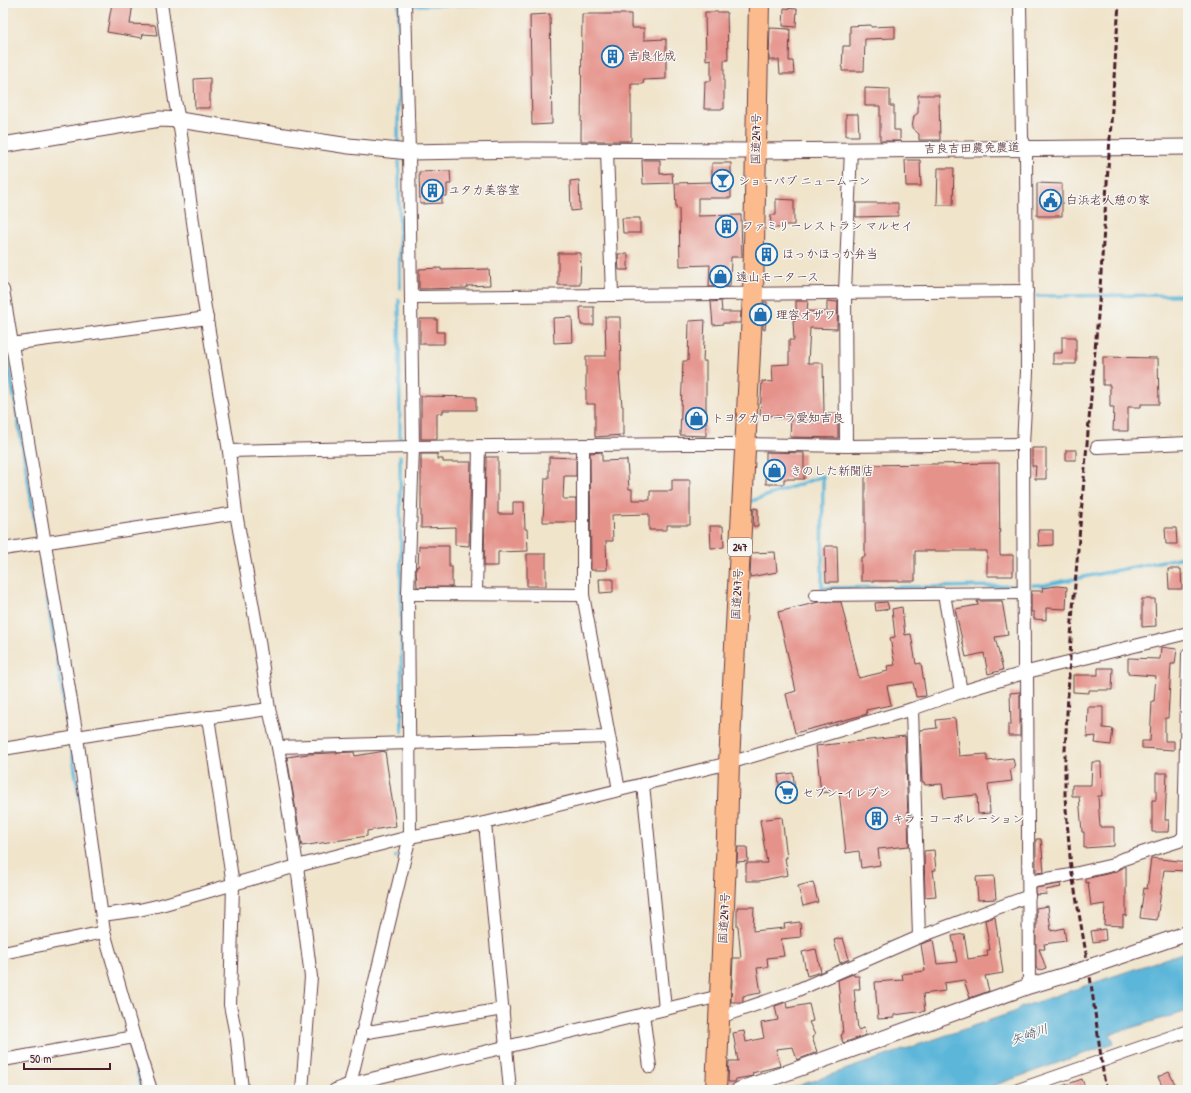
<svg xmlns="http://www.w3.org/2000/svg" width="1191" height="1093" font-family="'Patrick Hand','Klee One',sans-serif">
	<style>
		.water { fill: #5cb6d9; stroke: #536a82 }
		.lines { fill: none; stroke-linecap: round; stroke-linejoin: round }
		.stream { stroke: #5cb6d9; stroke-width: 3.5 }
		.building { fill: #e5928a }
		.minor-casing { stroke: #633d43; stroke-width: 14 }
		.tertiary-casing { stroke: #633d43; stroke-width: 17 }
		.trunk-casing { stroke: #633d43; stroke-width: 22 }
		.minor { stroke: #fff; stroke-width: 12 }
		.tertiary { stroke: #fff; stroke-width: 15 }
		.trunk { stroke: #fbbb8d; stroke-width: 20 }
		.rail { stroke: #4a1f2b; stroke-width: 3; stroke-dasharray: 6 3; stroke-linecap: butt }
		.tertiary-bridge-casing { stroke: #633d43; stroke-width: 17; stroke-linecap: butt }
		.tertiary-bridge { stroke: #fff; stroke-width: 15 }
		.labels { text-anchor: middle; stroke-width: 3; stroke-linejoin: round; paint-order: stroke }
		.shield { fill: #f6f6f2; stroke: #7e6067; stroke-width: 1 }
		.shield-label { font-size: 11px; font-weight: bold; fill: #4a1f2b }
		.poi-label { font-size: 12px; fill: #4a1f2b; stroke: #f6f6f2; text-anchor: start }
		.street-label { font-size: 12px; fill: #4a1f2b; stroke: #f6f6f2 }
		.water-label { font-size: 13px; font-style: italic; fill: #505468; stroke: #f6f6f2 }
	</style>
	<rect width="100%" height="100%" fill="#f6f6f2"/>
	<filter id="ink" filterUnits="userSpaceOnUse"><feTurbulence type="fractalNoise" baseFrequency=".025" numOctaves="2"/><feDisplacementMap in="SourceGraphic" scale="8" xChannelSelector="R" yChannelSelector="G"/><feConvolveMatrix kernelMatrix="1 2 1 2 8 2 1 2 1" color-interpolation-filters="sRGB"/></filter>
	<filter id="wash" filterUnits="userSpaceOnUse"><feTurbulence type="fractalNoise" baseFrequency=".012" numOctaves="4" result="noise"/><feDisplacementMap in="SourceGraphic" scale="16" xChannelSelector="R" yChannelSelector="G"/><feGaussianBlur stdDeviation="0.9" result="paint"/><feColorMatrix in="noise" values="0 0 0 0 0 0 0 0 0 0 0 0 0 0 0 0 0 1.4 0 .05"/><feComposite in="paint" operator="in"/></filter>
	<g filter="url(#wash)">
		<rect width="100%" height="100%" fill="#f0e4cb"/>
		<path class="water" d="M1188,951V1011L1110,1034L1114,1043L981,1090H786L1014,1012L1022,1007Z"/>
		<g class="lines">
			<g class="stream">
				<path d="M415,5L589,3"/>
				<path d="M398,143L399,4"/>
				<path d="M399,162L400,288"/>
				<path d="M1037,296L1188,295"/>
				<path d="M399,300L400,437"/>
				<path d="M3,329L4,335"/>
				<path d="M7,354L37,534"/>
				<path d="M400,456L402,732"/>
				<path d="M749,502L823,476L822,588L1014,586"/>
				<path d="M40,552L68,728"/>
				<path d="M1033,585H1044L1188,556"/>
				<path d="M71,745L82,814"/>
				<path d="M396,857V856"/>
				<path d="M101,943L105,958"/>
				<path d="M131,1048L142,1090"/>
			</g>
		</g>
		<g id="blocks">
			<g class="building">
				<path d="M112,3H133L130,24L155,25L157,35L143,34L142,38L107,32Z"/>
				<path d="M784,8L797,9L796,27L783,26Z"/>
				<path d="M705,12H727L728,60H724V109H704L705,81H711V59L706,60Z"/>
				<path d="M550,14L552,124L532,125L530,15Z"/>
				<path d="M582,14H631V28H644V40L666,39V79L644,80L643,84H631V141H581Z"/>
				<path d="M871,25V27L895,26V38L865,39L864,71H842L843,46H850V26Z"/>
				<path d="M770,28L790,29L789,61H793L794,74H780L779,60H769Z"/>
				<path d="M210,78V108H195L194,79Z"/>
				<path d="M865,88L890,89V106H894V130H900V141H880V106H865Z"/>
				<path d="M918,95H939L940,140H919V134L912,128L914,116L918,113Z"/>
				<path d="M846,114H858L859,136H846Z"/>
				<path d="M642,160H660V174L672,173L673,183L643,184Z"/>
				<path d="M905,160H920L921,186H906Z"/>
				<path d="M712,163H731V198H698V216L741,215L742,257H731L730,286L709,287L710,265L680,266L679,208L676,209L675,183L712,182Z"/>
				<path d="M938,168H954L953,205H937Z"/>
				<path d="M450,171L451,184H447V196H442V203L420,204L419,172Z"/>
				<path d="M579,180L580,210L571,211L570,181Z"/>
				<path d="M1037,183L1062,184V216H1037Z"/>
				<path d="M776,199L794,200V225H783L780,228H770L771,215H776Z"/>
				<path d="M856,203H898V216L856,217Z"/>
				<path d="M622,218H640V233H623Z"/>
				<path d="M765,246H772L771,262H765Z"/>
				<path d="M558,253H581L580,285H558Z"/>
				<path d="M618,254H628V270H619Z"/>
				<path d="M441,268V270L489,269L490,285L467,286V288L419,289V269Z"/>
				<path d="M721,301L722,312H741L740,323H723V324L713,325L711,302Z"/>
				<path d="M796,301H808L807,311L827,312V301L838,302L837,329L810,328L808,363H823L824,413H838V438L790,437L791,417L760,415L762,381L773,382L772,365L789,364V340H794L793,320H796Z"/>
				<path d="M764,302H767L765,330L763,329Z"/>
				<path d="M580,307H594V325H581Z"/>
				<path d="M572,317L573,342L554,343L553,318Z"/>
				<path d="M605,317H620L621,372H619L622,406H623V435L595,437V404H586V356H606Z"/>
				<path d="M420,319H437V332H444V344H420Z"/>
				<path d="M705,320L703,361H706V436L680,435L683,361H688L689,321Z"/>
				<path d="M1062,337H1076V364H1053V353H1062Z"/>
				<path d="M1103,357L1158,358L1159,404H1141V407H1128V431H1113L1114,407H1110V385H1103Z"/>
				<path d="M421,396L476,397V410H443V413H437V439H421Z"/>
				<path d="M1032,448H1046V479H1035L1036,466H1032Z"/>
				<rect x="1066" y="450" width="10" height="10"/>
				<path d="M602,452V461L627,460L629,489H632V500H650V491H672V480H690V525H667V530H649V514L612,515L613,541H606L607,570H591L590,453Z"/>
				<path d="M766,452L804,453V479H784V484H766Z"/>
				<path d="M421,454H437V459H443V462H471L469,546L455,545V527L421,528Z"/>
				<path d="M486,457H498V514H513V502H524L525,529H527L528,551L498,552V566H484Z"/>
				<path d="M549,457L576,458V476H564L563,499H576V522H543L545,478H549Z"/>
				<path d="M999,463L1000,555H1013V576H987V551H915V581H861V557H865V465Z"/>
				<path d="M754,508L758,509V526H753Z"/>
				<path d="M710,526H723L724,547L711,548Z"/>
				<path d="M1165,528H1176L1177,544H1166Z"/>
				<path d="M1038,530H1053V545L1039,546Z"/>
				<path d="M419,546H449V567H452V587H417L416,567H418Z"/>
				<path d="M825,546H837L838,582H826Z"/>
				<path d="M775,552L777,572L750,577L751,553Z"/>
				<rect x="527" y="554" width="19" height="32"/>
				<path d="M1168,569H1181L1182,589H1169Z"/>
				<path d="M599,579H613V592L600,593Z"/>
				<path d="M1057,586L1067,587L1066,609L1046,608V620L1034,619V612H1031V591H1043L1042,588Z"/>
				<path d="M1142,599H1155L1156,626L1142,627Z"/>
				<path d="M977,601H1002L1008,635L995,637L1003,670L988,674L984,653L966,657L955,609L978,605Z"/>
				<path d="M819,602H841L859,678L888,671L887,666L895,665L890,638L895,637L892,609L902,607L905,635L911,634L916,664L921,663L926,696L916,697L913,682L887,686L891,705L866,710L867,714L795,733L786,694L796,691L778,612Z"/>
				<path d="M887,602L889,609L876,611L875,603Z"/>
				<path d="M1161,647L1177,649L1175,664H1171L1168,718H1165V741H1174V750L1142,748V741H1150L1152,701H1154L1156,676L1128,674V658L1160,659Z"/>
				<path d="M1098,668H1113L1112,690H1089V693L1073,692V675H1098Z"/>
				<path d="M1020,692V736H1008V725H1011L1010,693Z"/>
				<path d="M1088,707H1103V728L1113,729L1111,745L1095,743L1096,736L1087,737Z"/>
				<path d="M955,718L959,756L987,754V761L1013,758L1015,768L1010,769L1012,781L988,784L990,813L978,814L977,795L944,798L942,784L925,785L924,782H922L920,730L937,728L936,720Z"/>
				<path d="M905,736L909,846L878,849L880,865L861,868L859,851L846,853L839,791L821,793L816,746Z"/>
				<path d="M385,751L396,826L367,831V836L302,846L287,757L308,754L354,752L355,756Z"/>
				<path d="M1092,762H1101L1102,796H1098L1100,827H1114V846L1084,848V832H1082L1079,796H1072V785H1091Z"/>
				<path d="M793,773L796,800L781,802L778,775Z"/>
				<path d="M1156,773H1167L1165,820H1169L1168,832H1152V800H1156Z"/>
				<path d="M782,817L787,858H785L788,875L759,881H746V863H767L760,820Z"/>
				<path d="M1036,839H1041L1044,872L1036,873Z"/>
				<path d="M738,847H747L748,861L737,862Z"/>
				<path d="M934,850L936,870H933L936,896L925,897L924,851Z"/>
				<path d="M1151,858L1188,862V871L1164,870L1157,920L1140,918L1144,888L1147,889Z"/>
				<path d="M1126,866V916L1123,915V926L1104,925L1105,904L1091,906L1088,882L1086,883L1085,879L1115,872Z"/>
				<path d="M994,876L996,899L978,900L976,877Z"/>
				<path d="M813,882L818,902L803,906L798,886Z"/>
				<path d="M1060,884L1061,887L1046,890L1047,894L1036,895V888Z"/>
				<path d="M1048,906L1051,931L1064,928L1066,941L1044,944L1045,949H1039L1046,968L1038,971L1036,967V925H1037L1036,908Z"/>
				<path d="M737,907H754L753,931L785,928L784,924L800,922L801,937L781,939L784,956L767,958L768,967L757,968L761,993L743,996V1001L741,1002H731L733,958H741L738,926H737Z"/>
				<path d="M995,917L1003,973L985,976L989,991L970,998L964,980L944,983L945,991L923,994L925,1011L894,1015V1018L878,1019L875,982L903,980L902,974L925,971L921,944L933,940L937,964L957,962L952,936L964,934L968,959L988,956L987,950H990L985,920Z"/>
				<path d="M1105,929L1106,940L1093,942L1091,931Z"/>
				<path d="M843,938L849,959L840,963L834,940Z"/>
				<path d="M816,949L821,972L807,976L802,952Z"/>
				<path d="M853,974L854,976H859L860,989H854L858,1030L864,1028L866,1035L843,1043L841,1035L843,1034L838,980Z"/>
				<path d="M786,1002L787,1008L809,1004L813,1021L809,1022L815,1035L812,1037L817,1052L797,1060L793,1047L776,1049L780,1066L752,1073L753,1076L748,1077L736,1079L735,1082H728L729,1061H738L733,1033L744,1031L746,1042L764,1038L761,1023L778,1020L775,1006Z"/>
				<path d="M1169,1072L1178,1090H1164L1158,1077Z"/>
				<path d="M1082,1079L1086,1090H1055L1054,1089Z"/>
			</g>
		</g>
	</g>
	<g filter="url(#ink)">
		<use href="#blocks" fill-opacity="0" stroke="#633d43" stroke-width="1"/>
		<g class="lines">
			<defs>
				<g id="minor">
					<path d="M161,3L175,101L179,120L204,302L229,451L236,513L259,641L269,709L278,747L286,794L297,866L311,977L302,1090"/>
					<path d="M1020,3L1022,139L1026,147L1027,372L1023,444L1024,666L1027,672L1029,986"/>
					<path d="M607,151L612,295"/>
					<path d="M3,290L77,737L104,932L134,1037L151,1090"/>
					<path d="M412,297L1027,291"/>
					<path d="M3,345L207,318"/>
					<path d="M583,445V595L619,790"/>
					<path d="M846,446L845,292L851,149"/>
					<path d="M1097,447L1188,443"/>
					<path d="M229,451L413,447L684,444H745L846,446L1023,444"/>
					<path d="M3,549L236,513"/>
					<path d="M408,594L583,595"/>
					<path d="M476,594L479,446"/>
					<path d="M944,594L961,692"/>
					<path d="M815,595L1023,593"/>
					<path d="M912,709L919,937"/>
					<path d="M208,717L233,885L230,1005L237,1040L242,1090"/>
					<path d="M278,747L609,737"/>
					<path d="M3,749L139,727L269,709"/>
					<path d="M643,784L665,1009"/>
					<path d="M485,823L510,1090"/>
					<path d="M1184,836L1188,654"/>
					<path d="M1029,882L1065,876L1113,865L1120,860L1179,841L1184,836L1188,834"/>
					<path d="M102,915L139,910L161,905L297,866L409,837L485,823L729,763L912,709L961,692L1027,672L1188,633"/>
					<path d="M3,953L104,932"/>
					<path d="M643,1014L650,1067"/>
					<path d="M720,1017L793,992L919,937L1029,896"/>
					<path d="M362,1033L503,1009"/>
					<path d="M3,1060L134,1037"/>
					<path d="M350,1084L410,836L408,594L413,447L409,152L405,3"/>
					<path d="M335,1090L350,1084L720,996"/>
					<path d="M1018,1090L1188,1031"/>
				</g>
				<g id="tertiary">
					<path d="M3,145L160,119L179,120L349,146L409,152L522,150L756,151L1188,147"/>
					<path d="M1095,965L1188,933"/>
					<path d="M739,1090L1029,986L1082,970"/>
				</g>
				<path id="trunk" d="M716,1090L727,837L729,763L753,294L759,3"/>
			</defs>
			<use href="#minor" class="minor-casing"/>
			<use href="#tertiary" class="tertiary-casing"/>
			<use href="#trunk" class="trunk-casing"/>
			<use href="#minor" class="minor"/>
			<use href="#tertiary" class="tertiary"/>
			<use href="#trunk" class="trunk"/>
			<path class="rail" d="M1107,1090L1104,1079L1090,976L1071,868L1065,797V751L1072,620L1099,303L1119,3"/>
			<defs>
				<path id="tertiary-bridge" d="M1082,970L1095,965"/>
			</defs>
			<use href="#tertiary-bridge" class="tertiary-bridge-casing"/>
			<use href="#tertiary-bridge" class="tertiary-bridge"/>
		</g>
	</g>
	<defs>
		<symbol id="building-ring" viewBox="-11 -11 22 22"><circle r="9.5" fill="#f6f6f2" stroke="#1f6fb2" stroke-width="1.5"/><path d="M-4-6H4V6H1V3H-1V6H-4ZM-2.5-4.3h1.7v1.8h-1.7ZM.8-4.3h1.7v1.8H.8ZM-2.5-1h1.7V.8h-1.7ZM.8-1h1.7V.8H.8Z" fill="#1f6fb2"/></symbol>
		<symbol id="bar-ring" viewBox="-11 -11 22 22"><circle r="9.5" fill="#f6f6f2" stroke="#1f6fb2" stroke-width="1.5"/><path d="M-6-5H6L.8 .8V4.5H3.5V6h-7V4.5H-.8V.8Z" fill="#1f6fb2"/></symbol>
		<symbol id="civic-ring" viewBox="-11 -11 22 22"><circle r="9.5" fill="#f6f6f2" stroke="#1f6fb2" stroke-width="1.5"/><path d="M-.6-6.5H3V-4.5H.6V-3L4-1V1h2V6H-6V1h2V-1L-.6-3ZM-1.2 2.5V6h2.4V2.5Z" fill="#1f6fb2"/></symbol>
		<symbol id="shop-ring" viewBox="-11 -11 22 22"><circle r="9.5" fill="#f6f6f2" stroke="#1f6fb2" stroke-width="1.5"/><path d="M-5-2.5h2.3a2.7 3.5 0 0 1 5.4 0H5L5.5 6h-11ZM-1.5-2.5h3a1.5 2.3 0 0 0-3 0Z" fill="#1f6fb2"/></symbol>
		<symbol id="supermarket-ring" viewBox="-11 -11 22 22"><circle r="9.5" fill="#f6f6f2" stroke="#1f6fb2" stroke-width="1.5"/><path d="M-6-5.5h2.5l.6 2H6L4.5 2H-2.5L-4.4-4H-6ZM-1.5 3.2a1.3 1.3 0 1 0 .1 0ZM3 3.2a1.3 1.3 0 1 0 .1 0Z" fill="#1f6fb2"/></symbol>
	</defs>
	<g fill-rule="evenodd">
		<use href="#building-ring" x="600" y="44" width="25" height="25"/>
		<use href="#bar-ring" x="710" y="168" width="25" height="25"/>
		<use href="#building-ring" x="420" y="178" width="25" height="25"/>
		<use href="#civic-ring" x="1038" y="188" width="25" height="25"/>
		<use href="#building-ring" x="714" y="214" width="25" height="25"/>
		<use href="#building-ring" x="754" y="242" width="25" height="25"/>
		<use href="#shop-ring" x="708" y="264" width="25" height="25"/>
		<use href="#shop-ring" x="748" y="302" width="25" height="25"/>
		<use href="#shop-ring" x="684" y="406" width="25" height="25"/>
		<use href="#shop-ring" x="762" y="458" width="25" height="25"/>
		<use href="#supermarket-ring" x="774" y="780" width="25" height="25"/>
		<use href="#building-ring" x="864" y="806" width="25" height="25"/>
	</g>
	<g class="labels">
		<rect class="shield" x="728" y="538" width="24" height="18" rx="3"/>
		<g class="shield-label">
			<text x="740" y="551">247</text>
		</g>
		<g class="poi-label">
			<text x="628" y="60">吉良化成</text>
			<text x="738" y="185">ショーパブ ニュームーン</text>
			<text x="448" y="194">ユタカ美容室</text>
			<text x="1066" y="204">白浜老人憩の家</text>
			<text x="742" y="230">ファミリーレストラン マルセイ</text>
			<text x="782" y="258">ほっかほっか弁当</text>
			<text x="736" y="281">遠山モータース</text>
			<text x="776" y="319">理容オザワ</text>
			<text x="712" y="422">トヨタカローラ愛知吉良</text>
			<text x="790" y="475">きのした新聞店</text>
			<text x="802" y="797">セブン-イレブン</text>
			<text x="892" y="823">キラ・コーポレーション</text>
		</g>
		<g class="street-label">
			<text transform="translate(756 139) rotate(-89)" y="4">国道247号</text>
			<text transform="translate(972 148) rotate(-1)" y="4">吉良吉田農免農道</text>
			<text transform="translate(737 594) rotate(-87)" y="4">国道247号</text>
			<text transform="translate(724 918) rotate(-87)" y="4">国道247号</text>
		</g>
		<g class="water-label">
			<text transform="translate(1029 1034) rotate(-19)" y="5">矢崎川</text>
		</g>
	</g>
	<rect width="1191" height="1093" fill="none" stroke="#f6f6f2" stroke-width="16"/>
	<path d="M24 1063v6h86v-6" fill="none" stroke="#4a1f2b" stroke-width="2"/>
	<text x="30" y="1063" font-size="12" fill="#4a1f2b" stroke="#f6f6f2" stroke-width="3" paint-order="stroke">50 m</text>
</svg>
